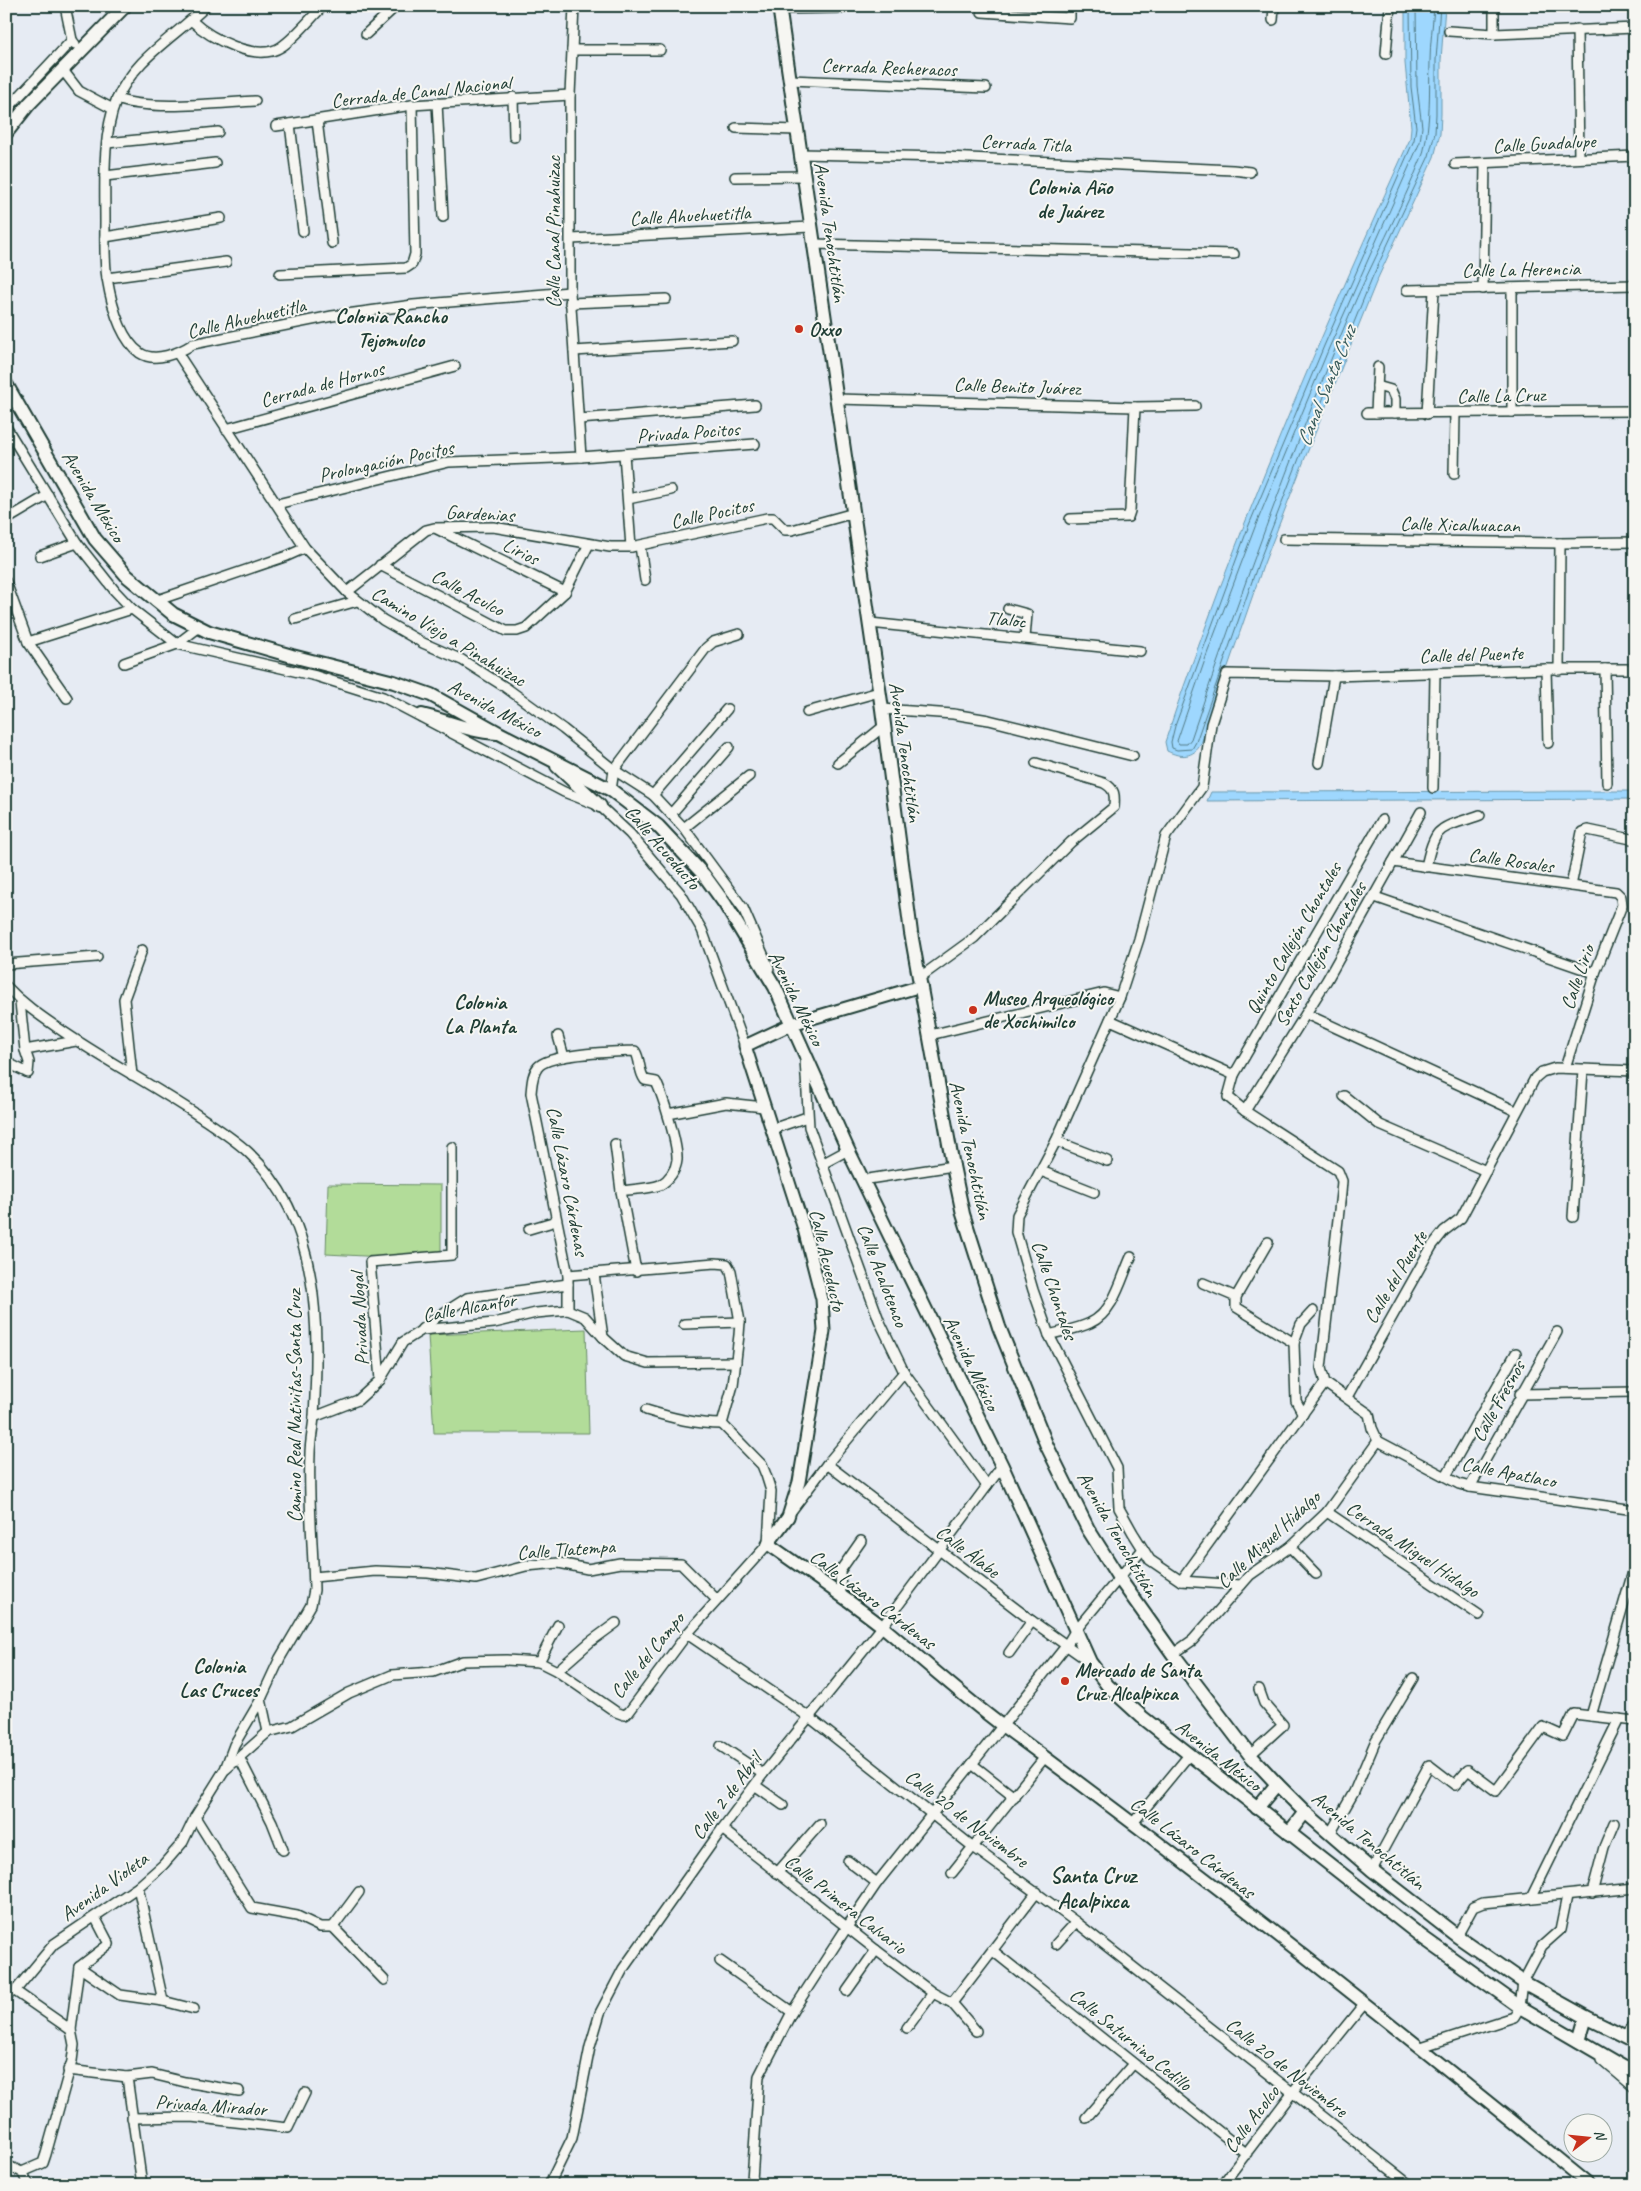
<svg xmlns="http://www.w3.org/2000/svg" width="1641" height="2191" font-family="Caveat,sans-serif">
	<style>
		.green { fill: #b2dc99; stroke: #688c66 }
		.water { fill: #9ed7fe; stroke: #6b99ad }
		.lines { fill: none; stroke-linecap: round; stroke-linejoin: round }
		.shore { stroke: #527b85; stroke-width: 1 }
		.minor-casing { stroke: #1f3d34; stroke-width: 12 }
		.tertiary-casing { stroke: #1f3d34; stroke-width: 15 }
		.secondary-casing { stroke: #1f3d34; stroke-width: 16 }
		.minor { stroke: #f6f6f2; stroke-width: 9 }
		.tertiary { stroke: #f6f6f2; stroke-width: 11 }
		.secondary { stroke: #f6f6f2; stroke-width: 12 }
		.poi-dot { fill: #c8321e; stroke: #f6f6f2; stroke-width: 2 }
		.labels { text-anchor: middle; stroke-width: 4; stroke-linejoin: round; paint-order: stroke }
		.street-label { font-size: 20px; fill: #1f3d34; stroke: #f6f6f2 }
		.poi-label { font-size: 20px; font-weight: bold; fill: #1f3d34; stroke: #f6f6f2; text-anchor: start }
		.neighbourhood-label { font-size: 21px; font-weight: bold; fill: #1f3d34; stroke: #f6f6f2 }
		.water-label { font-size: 21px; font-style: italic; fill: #385c5c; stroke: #f6f6f2 }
		.quarter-label { font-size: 22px; font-weight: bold; fill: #1f3d34; stroke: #f6f6f2 }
	</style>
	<rect width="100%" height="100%" fill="#e6ebf3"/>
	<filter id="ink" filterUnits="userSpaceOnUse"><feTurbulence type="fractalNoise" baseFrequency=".02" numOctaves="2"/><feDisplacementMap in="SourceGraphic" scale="10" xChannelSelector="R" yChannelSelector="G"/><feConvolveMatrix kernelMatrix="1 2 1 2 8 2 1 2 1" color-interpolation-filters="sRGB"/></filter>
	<g filter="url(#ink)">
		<g class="green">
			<path d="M328,1184L441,1185V1260L326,1254Z"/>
			<path d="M586,1329L589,1433H434L428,1335Z"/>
		</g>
		<g class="water">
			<path d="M1405,6H1445L1441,60V114L1440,134L1434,157L1377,280L1305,458L1263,566L1201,744C1193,758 1181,758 1167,751L1165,742C1182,689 1202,637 1221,585C1278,434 1343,286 1410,139L1411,127L1405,63Z"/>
			<path d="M1635,791V799L1207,801L1211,792Z"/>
		</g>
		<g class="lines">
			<g class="shore">
				<path d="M1410,6L1411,87L1416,127L1414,140L1324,346L1249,525L1175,726L1171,742L1172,748L1177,750L1192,749L1196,742L1258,564L1300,456L1372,278L1429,156L1435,133L1436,114V60L1440,6"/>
				<path d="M1416,6L1417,86L1422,127L1420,142L1329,348L1255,527L1207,654L1177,741L1179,744H1187L1191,739C1239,597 1290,457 1348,318C1371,263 1401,210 1423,154C1431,122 1429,93 1430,61C1430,43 1433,24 1434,6"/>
			</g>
			<defs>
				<g id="minor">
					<path d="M65,6L72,40L75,44"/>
					<path d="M206,6C174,38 135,57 116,101C102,136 105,185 105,221C105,240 104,260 107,278C111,302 119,338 140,353C155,363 179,353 193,344L332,316L413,305L570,292"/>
					<path d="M574,6L570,95V292L581,457"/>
					<path d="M1494,6V34"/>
					<path d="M779,9L843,8"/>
					<path d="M982,12L1070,18V6"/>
					<path d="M1273,20L1274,6"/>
					<path d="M192,21C210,38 256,63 281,47C295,38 310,19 323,6"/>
					<path d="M1577,29L1579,158"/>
					<path d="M1449,31L1494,34L1635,28"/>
					<path d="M366,34L396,6"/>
					<path d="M572,50H660"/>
					<path d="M1386,54L1390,6"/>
					<path d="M62,69L79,91L113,109"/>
					<path d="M790,80L986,88"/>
					<path d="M513,97L514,137"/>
					<path d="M117,99C150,111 218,103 255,101"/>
					<path d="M437,103L443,217"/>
					<path d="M6,116L11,105L72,40"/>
					<path d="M317,120L332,243"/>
					<path d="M290,124L303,231"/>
					<path d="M276,126L412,105L570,95"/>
					<path d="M736,128L797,130"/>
					<path d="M107,143L218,132"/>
					<path d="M800,154L946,157L1233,170L1250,172"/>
					<path d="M1455,164L1635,156"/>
					<path d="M105,176L215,163"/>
					<path d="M735,177L803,176"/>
					<path d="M105,237L221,218"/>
					<path d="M571,239L811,227"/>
					<path d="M813,244L1234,254"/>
					<path d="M280,274L406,268L412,264L415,254L412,105"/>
					<path d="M107,278L226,262"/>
					<path d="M1483,289L1485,163"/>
					<path d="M1407,290L1635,285"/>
					<path d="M570,303L666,299"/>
					<path d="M574,351L732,341"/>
					<path d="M178,354L305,548L347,592L383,620L423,643L462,660L505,687L563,729L614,770L653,795L684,828L743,908L769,968"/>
					<path d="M1377,386L1391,390L1395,399V413"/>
					<path d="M837,399L1135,407L1195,406"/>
					<path d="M1512,412V288"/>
					<path d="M1367,413L1635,411"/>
					<path d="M1376,413L1378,367"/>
					<path d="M1427,414L1434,290"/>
					<path d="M579,419L755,405"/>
					<path d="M6,427L77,543L115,591L132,609L177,644L316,676L383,697L564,792L600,806L630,834L681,894L702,930L745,1046"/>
					<path d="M226,429L455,366"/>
					<path d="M624,454L631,547"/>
					<path d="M1454,474L1455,413"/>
					<path d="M628,499L671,490"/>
					<path d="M277,504L449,462L581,457L755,444"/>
					<path d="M1070,519L1128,517L1130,511L1135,407"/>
					<path d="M6,520L48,495"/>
					<path d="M437,529L565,592"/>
					<path d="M1284,539L1560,543L1635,542"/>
					<path d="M640,546L645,580"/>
					<path d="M40,556L77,543"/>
					<path d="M380,565L506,631H517L526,628L565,592L589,544"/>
					<path d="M6,582L28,642L67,698"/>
					<path d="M347,592L426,530L434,528L493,527L610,547H631L767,518H773L785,530H792L854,513"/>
					<path d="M155,601L287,556L305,548"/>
					<path d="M1008,609L1027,614L1025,638"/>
					<path d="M295,619L357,601"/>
					<path d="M870,623L1140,651"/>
					<path d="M28,642L132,609"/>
					<path d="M124,663L177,644L198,628"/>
					<path d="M1546,669L1548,743"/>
					<path d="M1605,669L1607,783"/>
					<path d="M1559,670L1560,543"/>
					<path d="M882,709L953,714L989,720L1133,756"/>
					<path d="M807,712L879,692"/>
					<path d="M838,763L884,726"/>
					<path d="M1319,763L1334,676"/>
					<path d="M1433,788L1435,673"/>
					<path d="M611,790L614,770L706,648L713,642L739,634"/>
					<path d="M653,795L727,709"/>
					<path d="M671,814L729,747"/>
					<path d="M684,828L749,776"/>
					<path d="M1393,862L1616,892L1621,897L1622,905L1595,973L1565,1068"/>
					<path d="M1426,867C1435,823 1441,829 1480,815"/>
					<path d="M1571,886L1582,832L1588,830L1631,839"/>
					<path d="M1375,897L1595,973"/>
					<path d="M6,964L97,957"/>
					<path d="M919,978L974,938L1071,842L1114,807C1115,795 1115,789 1104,783L1036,763"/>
					<path d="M6,986C22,1003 39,1015 58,1028C104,1060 153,1085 199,1116C215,1127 233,1138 248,1152C321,1220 319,1325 314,1417C313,1429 310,1442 310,1454C308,1499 313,1545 314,1590L311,1605L280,1658L261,1699L234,1745L225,1769L195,1817L183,1842L163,1865L138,1887L54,1944L15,1991L6,1995"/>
					<path d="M20,1002L25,1050"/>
					<path d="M1306,1014L1516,1111"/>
					<path d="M1110,1020L1234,1075"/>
					<path d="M930,1035L1104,993L1120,997"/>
					<path d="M558,1036L564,1057"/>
					<path d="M805,1059L809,1127L879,1320L904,1372L987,1486"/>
					<path d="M6,1062L28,1073L29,1062L25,1050L76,1041"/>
					<path d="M132,1075L124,999L142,950"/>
					<path d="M1344,1096L1380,1125L1486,1171"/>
					<path d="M1245,1111L1327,980L1421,812"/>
					<path d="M668,1114L726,1103L764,1107"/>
					<path d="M772,1129L807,1117"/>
					<path d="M1056,1141L1107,1161"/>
					<path d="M615,1144L621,1191L636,1271"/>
					<path d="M822,1164L848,1150"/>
					<path d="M1041,1171L1094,1192"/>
					<path d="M862,1180L953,1166"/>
					<path d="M1573,1217L1583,1070"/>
					<path d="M529,1229L556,1221"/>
					<path d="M1268,1242L1236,1297V1307L1294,1343"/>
					<path d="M594,1274L603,1337"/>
					<path d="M1203,1283L1236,1297"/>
					<path d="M568,1310L585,1317L603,1337L624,1356L648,1363L736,1362"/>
					<path d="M684,1324L740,1322"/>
					<path d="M422,1329L437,1317L467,1298L568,1284"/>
					<path d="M1049,1335C1062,1331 1078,1329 1090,1323C1114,1312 1121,1279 1131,1257"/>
					<path d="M380,1380L370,1262L452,1255V1147"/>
					<path d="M1325,1383L1321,1368L1341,1193L1342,1181L1338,1171L1245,1111L1228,1097L1234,1075L1382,820"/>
					<path d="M1325,1383L1369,1414L1372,1428L1378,1441L1459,1484L1470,1487L1635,1510"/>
					<path d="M1520,1394L1635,1392"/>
					<path d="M1347,1397L1432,1246L1444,1231L1461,1218L1535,1078L1542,1072L1555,1068L1635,1071"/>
					<path d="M646,1410C672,1418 695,1424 722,1424"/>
					<path d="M1303,1414L1296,1401L1294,1343L1301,1324L1313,1311"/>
					<path d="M314,1417L358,1400L380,1380L403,1342L422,1330L494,1323L536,1313L568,1310V1275L531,1093C532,1084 532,1074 538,1067C550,1053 616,1052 635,1051C641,1060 638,1071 645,1080L656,1082C663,1096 678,1145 677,1160C676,1170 669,1180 660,1185C649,1189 633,1189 621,1191"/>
					<path d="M827,1464L1032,1621L1090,1662"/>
					<path d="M1446,1476L1516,1353"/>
					<path d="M1470,1487L1557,1332"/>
					<path d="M792,1510L827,1464L904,1372"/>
					<path d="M1327,1512L1479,1615"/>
					<path d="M1290,1547L1316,1574"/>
					<path d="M314,1577L375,1571L428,1573L476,1579L526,1566L559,1563L588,1569L620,1563L681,1564L717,1600"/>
					<path d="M1181,1581L1325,1383"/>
					<path d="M1241,1585L1181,1581L1150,1560L1133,1533L1119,1508L1117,1468L1049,1335L1033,1290L1016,1232L1017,1215L1056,1141L1120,997L1139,939L1166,836L1202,787L1211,724L1227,674L1334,676L1546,669H1635"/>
					<path d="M841,1595L840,1571L861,1541"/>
					<path d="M687,1634L809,1717L972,1846L1076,1922L1410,2185"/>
					<path d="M1009,1653L1032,1621"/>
					<path d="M1173,1654L1193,1640L1250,1575L1290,1547L1327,1512L1378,1441"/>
					<path d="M539,1662L558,1625"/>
					<path d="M557,1671L590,1642L616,1623"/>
					<path d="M261,1699L268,1732"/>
					<path d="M1591,1716L1635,1721"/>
					<path d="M721,1746L763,1774"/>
					<path d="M1250,1755L1283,1725L1264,1703L1259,1689"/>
					<path d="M240,1759L272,1822L283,1850"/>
					<path d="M972,1764L1014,1797"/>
					<path d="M226,1769L268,1732L292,1726L349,1693L392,1675L433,1672L463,1661L506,1660L539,1662L557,1671L616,1712L624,1715L629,1712L687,1634L768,1544L771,1491L766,1475L762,1465L722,1424L733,1385L739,1335L740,1322L731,1271L727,1264L715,1263L568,1275"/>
					<path d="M756,1786L783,1805"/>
					<path d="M195,1817L252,1908L297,1916L320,1927H333"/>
					<path d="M1133,1823L1189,1755"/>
					<path d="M722,1829L876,1950L933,1993L952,2003L976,2031"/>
					<path d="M1330,1834L1354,1792L1376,1740L1413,1678"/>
					<path d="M848,1861L877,1883"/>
					<path d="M1372,1870L1429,1765L1455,1785L1468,1770L1496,1791L1543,1727L1563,1736L1574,1714L1591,1716L1635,1565"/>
					<path d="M777,1873L820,1824"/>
					<path d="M952,1873L1045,1757"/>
					<path d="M138,1887L163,2001"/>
					<path d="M359,1892L333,1927L384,1980"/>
					<path d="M1592,1893L1604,1847L1614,1823"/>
					<path d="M1531,1898L1619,1719"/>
					<path d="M1457,1936L1473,1907L1483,1903L1635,1888"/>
					<path d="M1056,1944L1076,1922"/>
					<path d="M993,1951L1247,2154"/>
					<path d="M720,1961L792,2012"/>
					<path d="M79,1967L120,1995L163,2001L194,2009"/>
					<path d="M15,1991L71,2030"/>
					<path d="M847,1991L876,1950"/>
					<path d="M952,2003L1037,1892"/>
					<path d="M907,2028L933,1993"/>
					<path d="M1625,2037L1635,2023"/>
					<path d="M1421,2047L1514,2017L1520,2007L1523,1982L1542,1946L1560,1930L1567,1896"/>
					<path d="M1601,2059L1635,2088"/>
					<path d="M68,2070L127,2077L152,2074L185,2082L239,2091"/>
					<path d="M127,2077L142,2185"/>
					<path d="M132,2118L191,2117L288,2128L305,2093"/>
					<path d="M1086,2118L1133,2064"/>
					<path d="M6,2165L22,2172L29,2185"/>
					<path d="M22,2172L43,2163L46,2154L72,2061L74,2045L71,2030L79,1967L109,1944L95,1917"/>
					<path d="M752,2180L759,2076L792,2012L847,1927L877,1883L1066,1646L1075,1631L1143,1549"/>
					<path d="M549,2185L572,2138L590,2047L600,2013L623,1969L722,1829L763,1774L882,1627L1002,1466"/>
					<path d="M1222,2185L1292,2093L1364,2004"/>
				</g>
				<path id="tertiary" d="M921,986L792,1024L745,1046L804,1229L822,1299L824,1331L799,1482L788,1517L768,1544C807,1571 846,1598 883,1627C923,1660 962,1696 1004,1727C1204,1874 1398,2028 1590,2185"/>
				<g id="secondary">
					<path d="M779,6L882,709L911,933L953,1166L963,1214L999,1327L1047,1446L1088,1529L1119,1578L1173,1654L1250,1755L1277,1784L1305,1812L1372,1870L1457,1936L1523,1982L1586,2017L1635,2041"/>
					<path d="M6,133L29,104L125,6"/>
					<path d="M6,384L95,539L127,576L173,614L209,632L292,656L394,682L431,695L499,733L611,790L658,826L704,875L725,904L775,987L848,1150L1002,1466L1090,1662L1108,1686L1142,1717L1422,1937L1520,2007L1623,2067L1635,2071"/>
					<path d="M422,715C447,721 471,732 497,733"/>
					<path d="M557,766L600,806"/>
					<path d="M1257,1808L1277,1784"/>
					<path d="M1289,1833L1305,1812"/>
					<path d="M1579,2041L1586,2017"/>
				</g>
			</defs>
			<use href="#minor" class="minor-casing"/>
			<use href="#tertiary" class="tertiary-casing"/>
			<use href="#secondary" class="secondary-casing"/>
			<use href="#minor" class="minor"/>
			<use href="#tertiary" class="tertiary"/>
			<use href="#secondary" class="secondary"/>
		</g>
	</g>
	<g class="poi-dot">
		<circle cx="799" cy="329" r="5"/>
		<circle cx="973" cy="1010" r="5"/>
		<circle cx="1065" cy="1681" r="5"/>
	</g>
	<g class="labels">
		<g class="street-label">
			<text transform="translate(889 67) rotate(2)" y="7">Cerrada Recheracos</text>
			<text transform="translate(421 91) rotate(-6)" y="7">Cerrada de Canal Nacional</text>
			<text transform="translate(1026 143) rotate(3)" y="7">Cerrada Titla</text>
			<text transform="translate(1544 143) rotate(-3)" y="7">Calle Guadalupe</text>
			<text transform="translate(690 215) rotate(-3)" y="7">Calle Ahuehuetitla</text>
			<text transform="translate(553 232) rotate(-90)" y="7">Calle Canal Pinahuizac</text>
			<text transform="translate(831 232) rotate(82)" y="7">Avenida Tenochtitlán</text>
			<text transform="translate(1521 269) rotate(-1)" y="7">Calle La Herencia</text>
			<text transform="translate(246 318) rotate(-13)" y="7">Calle Ahuehuetitla</text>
			<text transform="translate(322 384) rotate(-15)" y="7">Cerrada de Hornos</text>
			<text transform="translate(1017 386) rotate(2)" y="7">Calle Benito Juárez</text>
			<text transform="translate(1501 395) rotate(-1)" y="7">Calle La Cruz</text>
			<text transform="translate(688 432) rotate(-4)" y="7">Privada Pocitos</text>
			<text transform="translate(386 461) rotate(-12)" y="7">Prolongación Pocitos</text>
			<text transform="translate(94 496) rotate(59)" y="7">Avenida México</text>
			<text transform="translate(480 513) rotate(3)" y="7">Gardenias</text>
			<text transform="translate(712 513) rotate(-12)" y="7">Calle Pocitos</text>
			<text transform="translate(1460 524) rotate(1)" y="7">Calle Xicalhuacan</text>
			<text transform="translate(521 551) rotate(26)" y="7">Lirios</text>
			<text transform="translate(468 592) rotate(28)" y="7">Calle Aculco</text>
			<text transform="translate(1006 619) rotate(6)" y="7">Tlaloc</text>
			<text transform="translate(449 636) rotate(31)" y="7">Camino Viejo a Pinahuizac</text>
			<text transform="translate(1471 654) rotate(-2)" y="7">Calle del Puente</text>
			<text transform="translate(495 708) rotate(28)" y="7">Avenida México</text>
			<text transform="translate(906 752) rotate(82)" y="7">Avenida Tenochtitlán</text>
			<text transform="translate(663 847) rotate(49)" y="7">Calle Acueducto</text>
			<text transform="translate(1511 860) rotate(8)" y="7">Calle Rosales</text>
			<text transform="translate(1293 938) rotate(-60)" y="7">Quinto Callejón Chontales</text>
			<text transform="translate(1320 954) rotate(-60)" y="7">Sexto Callejón Chontales</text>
			<text transform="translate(1577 977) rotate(-71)" y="7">Calle Lirio</text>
			<text transform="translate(797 998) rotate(64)" y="7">Avenida México</text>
			<text transform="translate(971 1150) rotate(78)" y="7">Avenida Tenochtitlán</text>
			<text transform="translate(568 1181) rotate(79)" y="7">Calle Lázaro Cárdenas</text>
			<text transform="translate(828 1260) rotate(77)" y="7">Calle Acueducto</text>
			<text transform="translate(883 1275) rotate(69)" y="7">Calle Acalotenco</text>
			<text transform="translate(1395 1277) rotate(-59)" y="7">Calle del Puente</text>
			<text transform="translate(1055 1290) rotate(71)" y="7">Calle Chontales</text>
			<text transform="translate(469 1307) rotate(-10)" y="7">Calle Alcanfor</text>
			<text transform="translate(359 1319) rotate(-93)" y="7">Privada Nogal</text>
			<text transform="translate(972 1363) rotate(64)" y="7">Avenida México</text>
			<text transform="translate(1498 1401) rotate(-61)" y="7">Calle Fresnos</text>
			<text transform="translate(294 1406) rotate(-90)" y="7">Camino Real Nativitas-Santa Cruz</text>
			<text transform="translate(1509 1472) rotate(11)" y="7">Calle Apatlaco</text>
			<text transform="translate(1118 1534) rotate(60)" y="7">Avenida Tenochtitlán</text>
			<text transform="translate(1268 1539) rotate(-43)" y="7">Calle Miguel Hidalgo</text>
			<text transform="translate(566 1549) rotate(-4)" y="7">Calle Tlatempa</text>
			<text transform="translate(1413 1549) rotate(34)" y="7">Cerrada Miguel Hidalgo</text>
			<text transform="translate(968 1551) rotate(37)" y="7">Calle Álabe</text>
			<text transform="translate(873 1599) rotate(37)" y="7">Calle Lázaro Cárdenas</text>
			<text transform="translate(647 1655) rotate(-51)" y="7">Calle del Campo</text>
			<text transform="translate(1219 1755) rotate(38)" y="7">Avenida México</text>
			<text transform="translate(726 1796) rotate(-53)" y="7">Calle 2 de Abril</text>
			<text transform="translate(967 1818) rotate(37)" y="7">Calle 20 de Noviembre</text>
			<text transform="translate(1369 1840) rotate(40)" y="7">Avenida Tenochtitlán</text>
			<text transform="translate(1193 1847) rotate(38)" y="7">Calle Lázaro Cárdenas</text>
			<text transform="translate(104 1886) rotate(-36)" y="7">Avenida Violeta</text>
			<text transform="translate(846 1904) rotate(38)" y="7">Calle Primera Calvario</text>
			<text transform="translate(1131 2039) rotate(39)" y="7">Calle Saturnino Cedillo</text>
			<text transform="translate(1287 2067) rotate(38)" y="7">Calle 20 de Noviembre</text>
			<text transform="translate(211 2105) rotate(4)" y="7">Privada Mirador</text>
			<text transform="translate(1251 2119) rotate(-53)" y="7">Calle Acolco</text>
		</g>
		<g class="poi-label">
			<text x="809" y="336">Oxxo</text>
			<text x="983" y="1005">Museo Arqueológico<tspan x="983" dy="23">de Xochimilco</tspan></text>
			<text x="1075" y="1677">Mercado de Santa<tspan x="1075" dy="23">Cruz Alcalpixca</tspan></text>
		</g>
		<g class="neighbourhood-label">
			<text x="1070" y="194">Colonia Año<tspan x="1070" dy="24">de Juárez</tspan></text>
			<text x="391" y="323">Colonia Rancho<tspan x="391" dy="24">Tejomulco</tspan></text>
			<text x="480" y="1009">Colonia<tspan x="480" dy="24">La Planta</tspan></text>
			<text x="219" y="1673">Colonia<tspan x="219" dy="24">Las Cruces</tspan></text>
		</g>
		<g class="water-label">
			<text transform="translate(1326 386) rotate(-68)" y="7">Canal Santa Cruz</text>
		</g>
		<g class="quarter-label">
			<text x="1093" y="1883">Santa Cruz<tspan x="1093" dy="25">Acalpixca</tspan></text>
		</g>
	</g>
	<rect width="1641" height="2191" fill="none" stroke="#f6f6f2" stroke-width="25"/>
	<rect x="12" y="12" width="1616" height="2166" fill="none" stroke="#1f3d34" stroke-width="2" filter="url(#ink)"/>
	<g transform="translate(1588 2138) rotate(74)"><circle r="24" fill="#f6f6f2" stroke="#a0aca6"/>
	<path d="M0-4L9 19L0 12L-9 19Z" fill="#c8321e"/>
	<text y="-8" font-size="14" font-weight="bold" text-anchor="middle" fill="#1f3d34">N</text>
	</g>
</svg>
